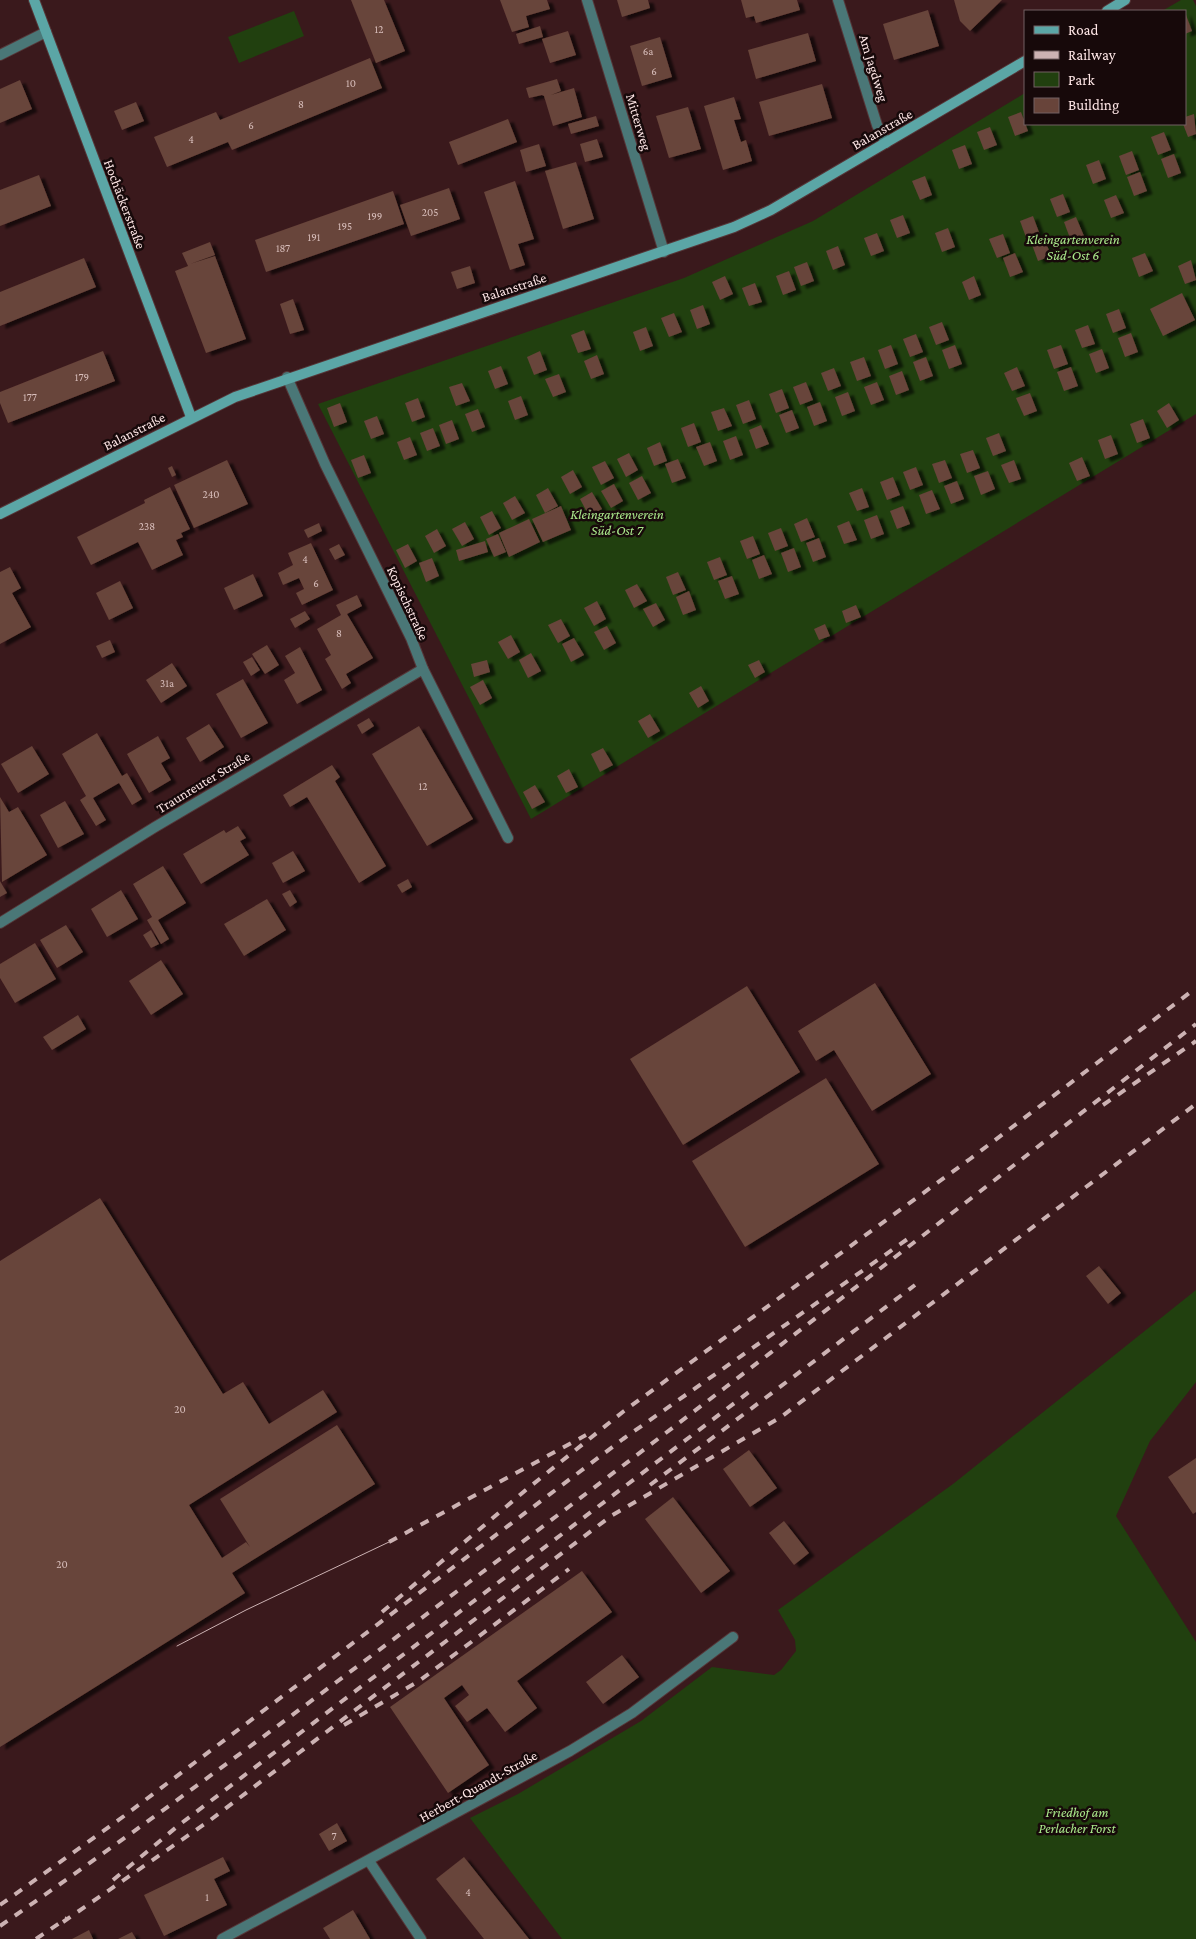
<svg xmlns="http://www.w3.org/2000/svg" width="1196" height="1939" font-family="'Crimson Pro',serif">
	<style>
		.green { fill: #21400f }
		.building { fill: #68443a; filter: url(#shadow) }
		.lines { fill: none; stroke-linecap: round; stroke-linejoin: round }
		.street-casing { stroke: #553638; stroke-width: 12 }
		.secondary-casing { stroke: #553638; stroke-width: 12 }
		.street { stroke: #4a7777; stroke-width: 10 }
		.secondary { stroke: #5ba6a6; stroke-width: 10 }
		.tram { stroke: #ccb2b3; stroke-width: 1 }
		.rail { stroke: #ccb2b3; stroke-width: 4; stroke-dasharray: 9 9; stroke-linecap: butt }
		.labels { text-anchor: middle; stroke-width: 5; stroke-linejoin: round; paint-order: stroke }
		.number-label { font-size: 11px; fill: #d8bebb }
		.street-label { font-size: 14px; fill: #fee6e6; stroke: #17090a }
		.park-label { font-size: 14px; font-style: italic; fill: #aae98b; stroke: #17090a }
	</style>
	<defs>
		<filter id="shadow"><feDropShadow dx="5.5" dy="3" stdDeviation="1" flood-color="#0009"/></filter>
	</defs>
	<rect width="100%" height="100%" fill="#3a191c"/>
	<g class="green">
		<path d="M1181,0H1193L1196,6V414L531,819L318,404L684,278L813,221L1025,93V124H1185V11H1162Z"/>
		<path d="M294,11L304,36L239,63L228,37Z"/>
		<path d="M1196,1290V1382L1150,1441L1116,1516L1196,1642V1939H562L470,1818L518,1794L641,1721L712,1667L774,1675L781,1670L796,1651L795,1640L778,1610L953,1484Z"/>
	</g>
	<g class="building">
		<path d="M351,0H384L405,51L376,63Z"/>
		<path d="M500,0H547L550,9L526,16L529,27L512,32Z"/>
		<path d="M617,0H648L650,8L622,17Z"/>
		<path d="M741,0H797L800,10L756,23L754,16L746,18Z"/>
		<path d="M954,0H1002L970,31L960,21Z"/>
		<path d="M928,10L939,46L894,60L883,24Z"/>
		<path d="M1185,12L1192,31L1185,34Z"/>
		<path d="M540,26L543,37L519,44L516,34Z"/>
		<path d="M568,31L576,55L550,63L542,39Z"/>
		<path d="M808,33L816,61L756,79L748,50Z"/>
		<path d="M660,37L672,77L642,86L630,46Z"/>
		<path d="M370,58L382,88L232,150L228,142L167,167L154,137L216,112L220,120Z"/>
		<path d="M557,79L561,91L551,95L574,88L582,117L553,126L544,96L542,95L529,98L526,88Z"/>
		<path d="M20,80L32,109L0,123V89Z"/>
		<path d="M822,84L832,118L769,136L759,102Z"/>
		<path d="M734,97L741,119L734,120L741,142L746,140L752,161L723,170L704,106Z"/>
		<path d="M136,102L144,121L122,130L114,111Z"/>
		<path d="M688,107L701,149L669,158L656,116Z"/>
		<path d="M1021,112L1028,131L1015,136L1008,117Z"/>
		<path d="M1194,114L1196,134L1188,137L1183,124H1185V117Z"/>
		<path d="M596,116L599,126L571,134L568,124Z"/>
		<path d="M508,119L517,142L458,165L449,142Z"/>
		<path d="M990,127L997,145L984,150L977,132Z"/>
		<path d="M1164,132L1171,150L1158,155L1151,137Z"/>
		<path d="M597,139L603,157L585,162L580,144Z"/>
		<path d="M539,144L546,166L526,172L520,150Z"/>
		<path d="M965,145L972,164L959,169L952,150Z"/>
		<path d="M1132,151L1139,170L1126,175L1119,156Z"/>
		<path d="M1174,154L1181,173L1168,178L1161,159Z"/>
		<path d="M1099,160L1106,179L1093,184L1086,165Z"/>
		<path d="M576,162L594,219L563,229L545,171Z"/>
		<path d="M1140,172L1147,191L1134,196L1127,177Z"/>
		<path d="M39,175L51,206L0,226V190Z"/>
		<path d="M925,176L932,195L920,200L912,181Z"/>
		<path d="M515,181L534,239L518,244L525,265L510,270L484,192Z"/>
		<path d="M449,188L460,219L411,236L400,205Z"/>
		<path d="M393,191L404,224L266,272L255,240Z"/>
		<path d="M1063,194L1070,212L1057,217L1050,199Z"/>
		<path d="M1116,195L1124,213L1111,218L1104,200Z"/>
		<path d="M903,215L910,233L897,238L890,220Z"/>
		<path d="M1033,216L1040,235L1027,240L1020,221Z"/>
		<path d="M1076,217L1084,236L1071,241L1064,222Z"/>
		<path d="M948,228L955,247L942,252L935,233Z"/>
		<path d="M877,233L884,251L871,256L864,238Z"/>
		<path d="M1003,234L1010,253L997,258L989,239Z"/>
		<path d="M1044,237L1051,256L1038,261L1031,242Z"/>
		<path d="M210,242L215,255L190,264L215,256L246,339L206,353L175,271L188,266L182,253Z"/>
		<path d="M838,246L845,265L833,270L826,251Z"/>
		<path d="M1015,253L1023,272L1010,277L1003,258Z"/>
		<path d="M1145,253L1153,271L1139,277L1132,258Z"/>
		<path d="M84,258L96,287L0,326V292Z"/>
		<path d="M1191,260L1196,280L1185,284L1178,266Z"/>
		<path d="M807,262L814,281L801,286L794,267Z"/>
		<path d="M470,266L475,283L457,289L451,272Z"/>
		<path d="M789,271L796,290L783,295L776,276Z"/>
		<path d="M725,276L733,294L720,300L712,282Z"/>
		<path d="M974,276L981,295L969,300L962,282Z"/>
		<path d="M755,283L762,302L749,306L742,288Z"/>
		<path d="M1182,293L1195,320L1163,336L1150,309Z"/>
		<path d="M293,299L304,330L290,334L280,304Z"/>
		<path d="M703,305L710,324L697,329L690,310Z"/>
		<path d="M1119,309L1126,328L1113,333L1106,314Z"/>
		<path d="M674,313L682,332L669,337L661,318Z"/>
		<path d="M942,322L949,340L936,345L929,327Z"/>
		<path d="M1088,325L1095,344L1082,348L1075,330Z"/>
		<path d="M646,327L653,346L640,351L633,332Z"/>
		<path d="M584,330L591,349L578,353L571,335Z"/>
		<path d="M1131,333L1138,352L1125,357L1118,338Z"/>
		<path d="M916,334L923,352L910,357L903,339Z"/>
		<path d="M891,345L898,364L885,369L878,350Z"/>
		<path d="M955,345L962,364L949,369L942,350Z"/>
		<path d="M1061,345L1068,364L1054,369L1047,350Z"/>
		<path d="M1102,349L1109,368L1096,373L1089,354Z"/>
		<path d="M103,351L115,381L8,423L0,403V392Z"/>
		<path d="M540,351L547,370L534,375L527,357Z"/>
		<path d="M597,355L604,374L591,379L584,361Z"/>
		<path d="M864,357L871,376L857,381L850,362Z"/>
		<path d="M926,357L933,376L920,381L913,362Z"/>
		<path d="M501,366L508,384L495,389L488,371Z"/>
		<path d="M1017,367L1025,386L1012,391L1004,373Z"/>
		<path d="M1071,367L1078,386L1064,391L1057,372Z"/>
		<path d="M834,368L841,386L828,391L821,373Z"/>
		<path d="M902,371L909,390L896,395L889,376Z"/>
		<path d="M559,374L566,392L553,397L545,379Z"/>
		<path d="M806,382L813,400L800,405L793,387Z"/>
		<path d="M877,382L884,400L871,405L864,387Z"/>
		<path d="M462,383L470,401L456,406L449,387Z"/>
		<path d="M782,389L789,408L776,413L769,394Z"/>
		<path d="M848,392L855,411L842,416L835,397Z"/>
		<path d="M1030,393L1037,411L1024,416L1016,398Z"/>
		<path d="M521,396L528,415L515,420L508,401Z"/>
		<path d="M418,398L425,417L412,422L405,403Z"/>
		<path d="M749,400L756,419L743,424L736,405Z"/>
		<path d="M820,402L827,421L814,426L807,407Z"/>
		<path d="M340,403L347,422L334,427L327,408Z"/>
		<path d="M1169,403L1179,420L1167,428L1157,411Z"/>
		<path d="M724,408L732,426L718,431L711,412Z"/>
		<path d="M478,409L485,427L472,432L465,414Z"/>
		<path d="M792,410L799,428L786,433L779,415Z"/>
		<path d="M377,416L384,434L371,439L364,421Z"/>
		<path d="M1143,419L1150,438L1137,443L1130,424Z"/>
		<path d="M452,420L459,439L446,444L439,425Z"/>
		<path d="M694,423L701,442L688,447L681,428Z"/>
		<path d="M761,425L769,444L756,449L749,430Z"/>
		<path d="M433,428L440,446L427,451L420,433Z"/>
		<path d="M999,433L1006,451L993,456L986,438Z"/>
		<path d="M1111,435L1118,454L1105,459L1098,440Z"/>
		<path d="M736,436L743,455L730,460L723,441Z"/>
		<path d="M410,437L417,455L404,460L397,442Z"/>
		<path d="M660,442L667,461L654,466L647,448Z"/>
		<path d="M710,442L717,461L704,466L696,447Z"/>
		<path d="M973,450L980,468L967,473L960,454Z"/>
		<path d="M629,453L638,470L626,477L617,459Z"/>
		<path d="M364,455L371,473L358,478L351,460Z"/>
		<path d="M1082,457L1090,476L1077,481L1069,463Z"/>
		<path d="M678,459L686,478L672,483L665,464Z"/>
		<path d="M227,460L248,504L194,528L174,485Z"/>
		<path d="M945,460L952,478L939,483L932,464Z"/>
		<path d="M1014,460L1021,479L1009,483L1001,465Z"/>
		<path d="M605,461L614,478L601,485L592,467Z"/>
		<path d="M172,466L176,475L172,477L168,468Z"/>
		<path d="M916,467L923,485L910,490L903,472Z"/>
		<path d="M573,470L582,487L570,494L561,477Z"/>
		<path d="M988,471L995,489L981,495L974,476Z"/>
		<path d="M642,476L651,493L638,500L629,483Z"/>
		<path d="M893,477L900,495L887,500L880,482Z"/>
		<path d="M957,481L964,499L951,504L944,486Z"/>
		<path d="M614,484L623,501L611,508L601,491Z"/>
		<path d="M170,487L190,529L181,533L183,537L176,540L183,555L152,570L138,542L91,565L77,537L145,503L144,500Z"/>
		<path d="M548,488L558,506L545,513L536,495Z"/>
		<path d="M862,488L869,507L857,511L849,493Z"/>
		<path d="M932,490L940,509L926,514L919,495Z"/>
		<path d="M592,492L602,509L589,516L580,499Z"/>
		<path d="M515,496L525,513L512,520L503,503Z"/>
		<path d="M561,506L571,530L543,542L532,519Z"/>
		<path d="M903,506L910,524L897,529L890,511Z"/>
		<path d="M492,511L501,528L489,535L480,517Z"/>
		<path d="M877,515L884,534L871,539L864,520Z"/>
		<path d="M807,518L815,537L801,542L794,524Z"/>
		<path d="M529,519L540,542L509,557L499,533Z"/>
		<path d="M849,521L857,540L844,544L837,526Z"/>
		<path d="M465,522L474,539L462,546L452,529Z"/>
		<path d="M319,523L322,531L308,538L304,530Z"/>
		<path d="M781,528L788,546L775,551L768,533Z"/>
		<path d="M437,529L446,546L434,553L425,536Z"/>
		<path d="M498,534L506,552L494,557L486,539Z"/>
		<path d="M753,536L760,554L747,559L740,541Z"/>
		<path d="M819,538L826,557L813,562L806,543Z"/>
		<path d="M485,541L488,552L459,561L456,550Z"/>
		<path d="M311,543L333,590L302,605L296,593L304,589L299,578L283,585L278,573L293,565L288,553Z"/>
		<path d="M339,544L345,555L335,560L329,549Z"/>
		<path d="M408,544L417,561L405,568L396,550Z"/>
		<path d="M794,548L801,567L788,572L781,553Z"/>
		<path d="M764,555L772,574L759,579L752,560Z"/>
		<path d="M720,557L727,575L714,580L707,562Z"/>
		<path d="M432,558L439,576L426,582L419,563Z"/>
		<path d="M10,567L21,588L12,593L31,627L0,644V572Z"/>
		<path d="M678,572L686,590L673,595L666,577Z"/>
		<path d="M253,574L263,596L234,610L224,588Z"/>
		<path d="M732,576L739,594L725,599L718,581Z"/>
		<path d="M120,581L133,608L109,620L96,593Z"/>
		<path d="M637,584L647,601L634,608L625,590Z"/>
		<path d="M689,591L696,610L683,615L676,597Z"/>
		<path d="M357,595L362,606L347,614L373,658L346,674L351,683L342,689L325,659L331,655L317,629L341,615L336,605Z"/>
		<path d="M597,601L606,619L594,626L584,608Z"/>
		<path d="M656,603L665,620L653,627L643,609Z"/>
		<path d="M856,605L861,617L846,623L842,611Z"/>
		<path d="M305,611L310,619L295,628L290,619Z"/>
		<path d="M561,619L570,636L558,643L548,625Z"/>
		<path d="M825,624L830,636L819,640L814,629Z"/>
		<path d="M607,626L616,643L604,650L594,632Z"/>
		<path d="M511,635L520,652L508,659L498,642Z"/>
		<path d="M574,638L584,655L571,662L562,644Z"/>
		<path d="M110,640L115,652L102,658L96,646Z"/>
		<path d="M267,645L279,665L265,674L252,654Z"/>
		<path d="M300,647L322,690L297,704L284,680L295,673L285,656Z"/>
		<path d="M531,653L541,671L528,678L519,660Z"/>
		<path d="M252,657L260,670L251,676L243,662Z"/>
		<path d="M487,660L490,672L474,677L471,664Z"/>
		<path d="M759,660L765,672L755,678L748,665Z"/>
		<path d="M172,663L187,686L161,703L146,680Z"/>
		<path d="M243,679L268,723L241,738L216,694Z"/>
		<path d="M483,680L492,698L480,705L470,687Z"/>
		<path d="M701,686L709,701L698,708L689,693Z"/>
		<path d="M650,714L660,731L648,738L638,721Z"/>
		<path d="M369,718L374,726L362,734L357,725Z"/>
		<path d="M209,724L224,747L200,762L186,738Z"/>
		<path d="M419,726L473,819L427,846L372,754Z"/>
		<path d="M97,733L122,776L127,773L142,799L132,805L119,783L93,798L106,820L96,826L80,800L86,796L62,754Z"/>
		<path d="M158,736L170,758L161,763L171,780L149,793L127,754Z"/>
		<path d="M32,746L49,774L18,793L1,764Z"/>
		<path d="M603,748L613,765L600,772L591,754Z"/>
		<path d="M332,765L340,777L335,781L386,866L359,883L307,797L290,807L283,795Z"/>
		<path d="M569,769L578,787L566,793L557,776Z"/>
		<path d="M535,785L545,802L532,809L523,792Z"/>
		<path d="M0,797L9,812L18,807L47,855L2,882Z"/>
		<path d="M65,801L84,834L58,848L40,815Z"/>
		<path d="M238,826L246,838L240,841L249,855L201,884L183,854L224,830L226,833Z"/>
		<path d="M293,851L305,871L283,883L272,863Z"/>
		<path d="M163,866L186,903L158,920L169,939L161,944L147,920L152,917L133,884Z"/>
		<path d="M408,879L412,887L402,893L397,885Z"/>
		<path d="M0,881L7,893L0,897Z"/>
		<path d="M121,890L138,919L107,937L91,909Z"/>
		<path d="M290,890L297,902L290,907L282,894Z"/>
		<path d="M267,899L286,930L244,956L224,924Z"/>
		<path d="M66,925L83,952L57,968L40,940Z"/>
		<path d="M151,930L159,944L151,948L143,935Z"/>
		<path d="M35,943L56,979L15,1003L0,978V964Z"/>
		<path d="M161,960L183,994L151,1015L129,981Z"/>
		<path d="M875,983L931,1074L872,1111L834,1050L816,1061L798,1031Z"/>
		<path d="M747,986L800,1072L683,1145L630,1059Z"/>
		<path d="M78,1015L86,1029L52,1050L43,1037Z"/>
		<path d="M826,1078L879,1164L745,1247L692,1161Z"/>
		<path d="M100,1198L223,1394L243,1382L269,1424L323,1390L337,1412L189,1505L222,1558L246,1542L250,1547L220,1499L337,1425L375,1484L232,1573L245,1593L0,1747V1261Z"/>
		<path d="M1099,1266L1121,1293L1108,1304L1086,1276Z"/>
		<path d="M749,1450L777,1488L750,1507L723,1469Z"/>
		<path d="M1196,1458V1512L1193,1514L1168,1477Z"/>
		<path d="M673,1497L730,1571L701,1593L645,1519Z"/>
		<path d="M784,1521L809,1553L794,1565L769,1533Z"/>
		<path d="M582,1571L612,1612L517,1681L537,1708L505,1732L487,1708L467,1722L455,1706L469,1695L462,1685L444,1698L489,1765L448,1793L390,1707Z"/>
		<path d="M622,1655L639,1677L603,1704L586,1682Z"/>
		<path d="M337,1823L347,1841L329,1851L319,1834Z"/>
		<path d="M223,1857L230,1871L214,1879L227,1905L164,1936L144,1895Z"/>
		<path d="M464,1857L510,1915L529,1939H484L436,1879Z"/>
		<path d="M353,1910L370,1939H330L323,1928Z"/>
		<path d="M89,1930L93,1939H72Z"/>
		<path d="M132,1932L136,1939H118Z"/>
	</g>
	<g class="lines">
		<defs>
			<g id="street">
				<path d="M587,0L664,252"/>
				<path d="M838,0L877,125L886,143"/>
				<path d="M0,55L46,32"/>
				<path d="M287,377L325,464L411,638L423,669L508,838"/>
				<path d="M0,923L155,827L423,669"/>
				<path d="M369,1861L421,1939"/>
				<path d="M222,1939L570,1751L632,1713L733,1637"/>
			</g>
			<g id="secondary">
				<path d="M34,0L191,417"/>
				<path d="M1107,11L1125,0"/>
				<path d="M0,514L235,397L734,227L771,210L1025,61"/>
			</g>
		</defs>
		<use href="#street" class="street-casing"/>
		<use href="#secondary" class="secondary-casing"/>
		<use href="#street" class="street"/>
		<use href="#secondary" class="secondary"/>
		<path class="tram" d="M177,1646L246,1610L389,1542"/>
		<g class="rail">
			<path d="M1103,1105L1196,1041"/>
			<path d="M650,1485L915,1285"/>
			<path d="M389,1542L586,1435"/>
			<path d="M382,1612L527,1489L624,1411L970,1159L1196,988"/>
			<path d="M344,1725L419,1681L569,1569"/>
			<path d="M113,1880L179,1825L749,1392"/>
			<path d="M0,1905L124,1816L623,1439L909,1238"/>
			<path d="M63,1922L209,1821L611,1516L781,1417L1196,1104"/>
			<path d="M0,1926C159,1816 313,1700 468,1583C712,1399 954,1212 1196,1024"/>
			<path d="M36,1939L67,1918"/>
		</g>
	</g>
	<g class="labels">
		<g class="number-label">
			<text x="379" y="33">12</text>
			<text x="648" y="55">6a</text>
			<text x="654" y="75">6</text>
			<text x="351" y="87">10</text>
			<text x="301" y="108">8</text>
			<text x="251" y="129">6</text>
			<text x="191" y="143">4</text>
			<text x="430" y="216">205</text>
			<text x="375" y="220">199</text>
			<text x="345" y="230">195</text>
			<text x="314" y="241">191</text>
			<text x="283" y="252">187</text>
			<text x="82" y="381">179</text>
			<text x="30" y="401">177</text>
			<text x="211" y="498">240</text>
			<text x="147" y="530">238</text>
			<text x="305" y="563">4</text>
			<text x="316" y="587">6</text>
			<text x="339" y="637">8</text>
			<text x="167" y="687">31a</text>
			<text x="423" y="790">12</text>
			<text x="180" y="1413">20</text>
			<text x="62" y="1568">20</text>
			<text x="334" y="1840">7</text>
			<text x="468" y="1896">4</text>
			<text x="207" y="1901">1</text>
		</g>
		<g class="street-label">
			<text transform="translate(874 68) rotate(73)" y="5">Am Jagdweg</text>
			<text transform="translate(639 122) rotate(73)" y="5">Mitterweg</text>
			<text transform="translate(882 129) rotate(-30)" y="5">Balanstraße</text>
			<text transform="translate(125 204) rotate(69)" y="5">Hochäckerstraße</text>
			<text transform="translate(514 287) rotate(-18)" y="5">Balanstraße</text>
			<text transform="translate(134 431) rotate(-27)" y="5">Balanstraße</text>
			<text transform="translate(408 603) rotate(65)" y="5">Kopischstraße</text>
			<text transform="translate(203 782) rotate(-31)" y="5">Traunreuter Straße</text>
			<text transform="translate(478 1786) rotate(-29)" y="5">Herbert-Quandt-Straße</text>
		</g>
		<g class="park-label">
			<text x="1073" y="244">Kleingartenverein<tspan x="1073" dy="16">Süd-Ost 6</tspan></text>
			<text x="617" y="519">Kleingartenverein<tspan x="617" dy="16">Süd-Ost 7</tspan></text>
			<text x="1077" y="1817">Friedhof am<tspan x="1077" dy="16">Perlacher Forst</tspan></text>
		</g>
	</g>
	<rect x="1024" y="10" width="162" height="115" fill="#17090a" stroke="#736162"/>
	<rect x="1034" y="26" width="25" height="8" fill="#5ba6a6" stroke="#736162"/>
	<text x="1068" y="35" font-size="15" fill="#fee6e6">Road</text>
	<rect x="1034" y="51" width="25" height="8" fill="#ccb2b3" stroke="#736162"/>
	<text x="1068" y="60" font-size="15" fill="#fee6e6">Railway</text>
	<rect x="1034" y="72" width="25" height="15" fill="#21400f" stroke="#736162"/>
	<text x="1068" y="85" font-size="15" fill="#fee6e6">Park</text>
	<rect x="1034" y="98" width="25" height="15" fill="#68443a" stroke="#736162"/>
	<text x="1068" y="110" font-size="15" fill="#fee6e6">Building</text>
</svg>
